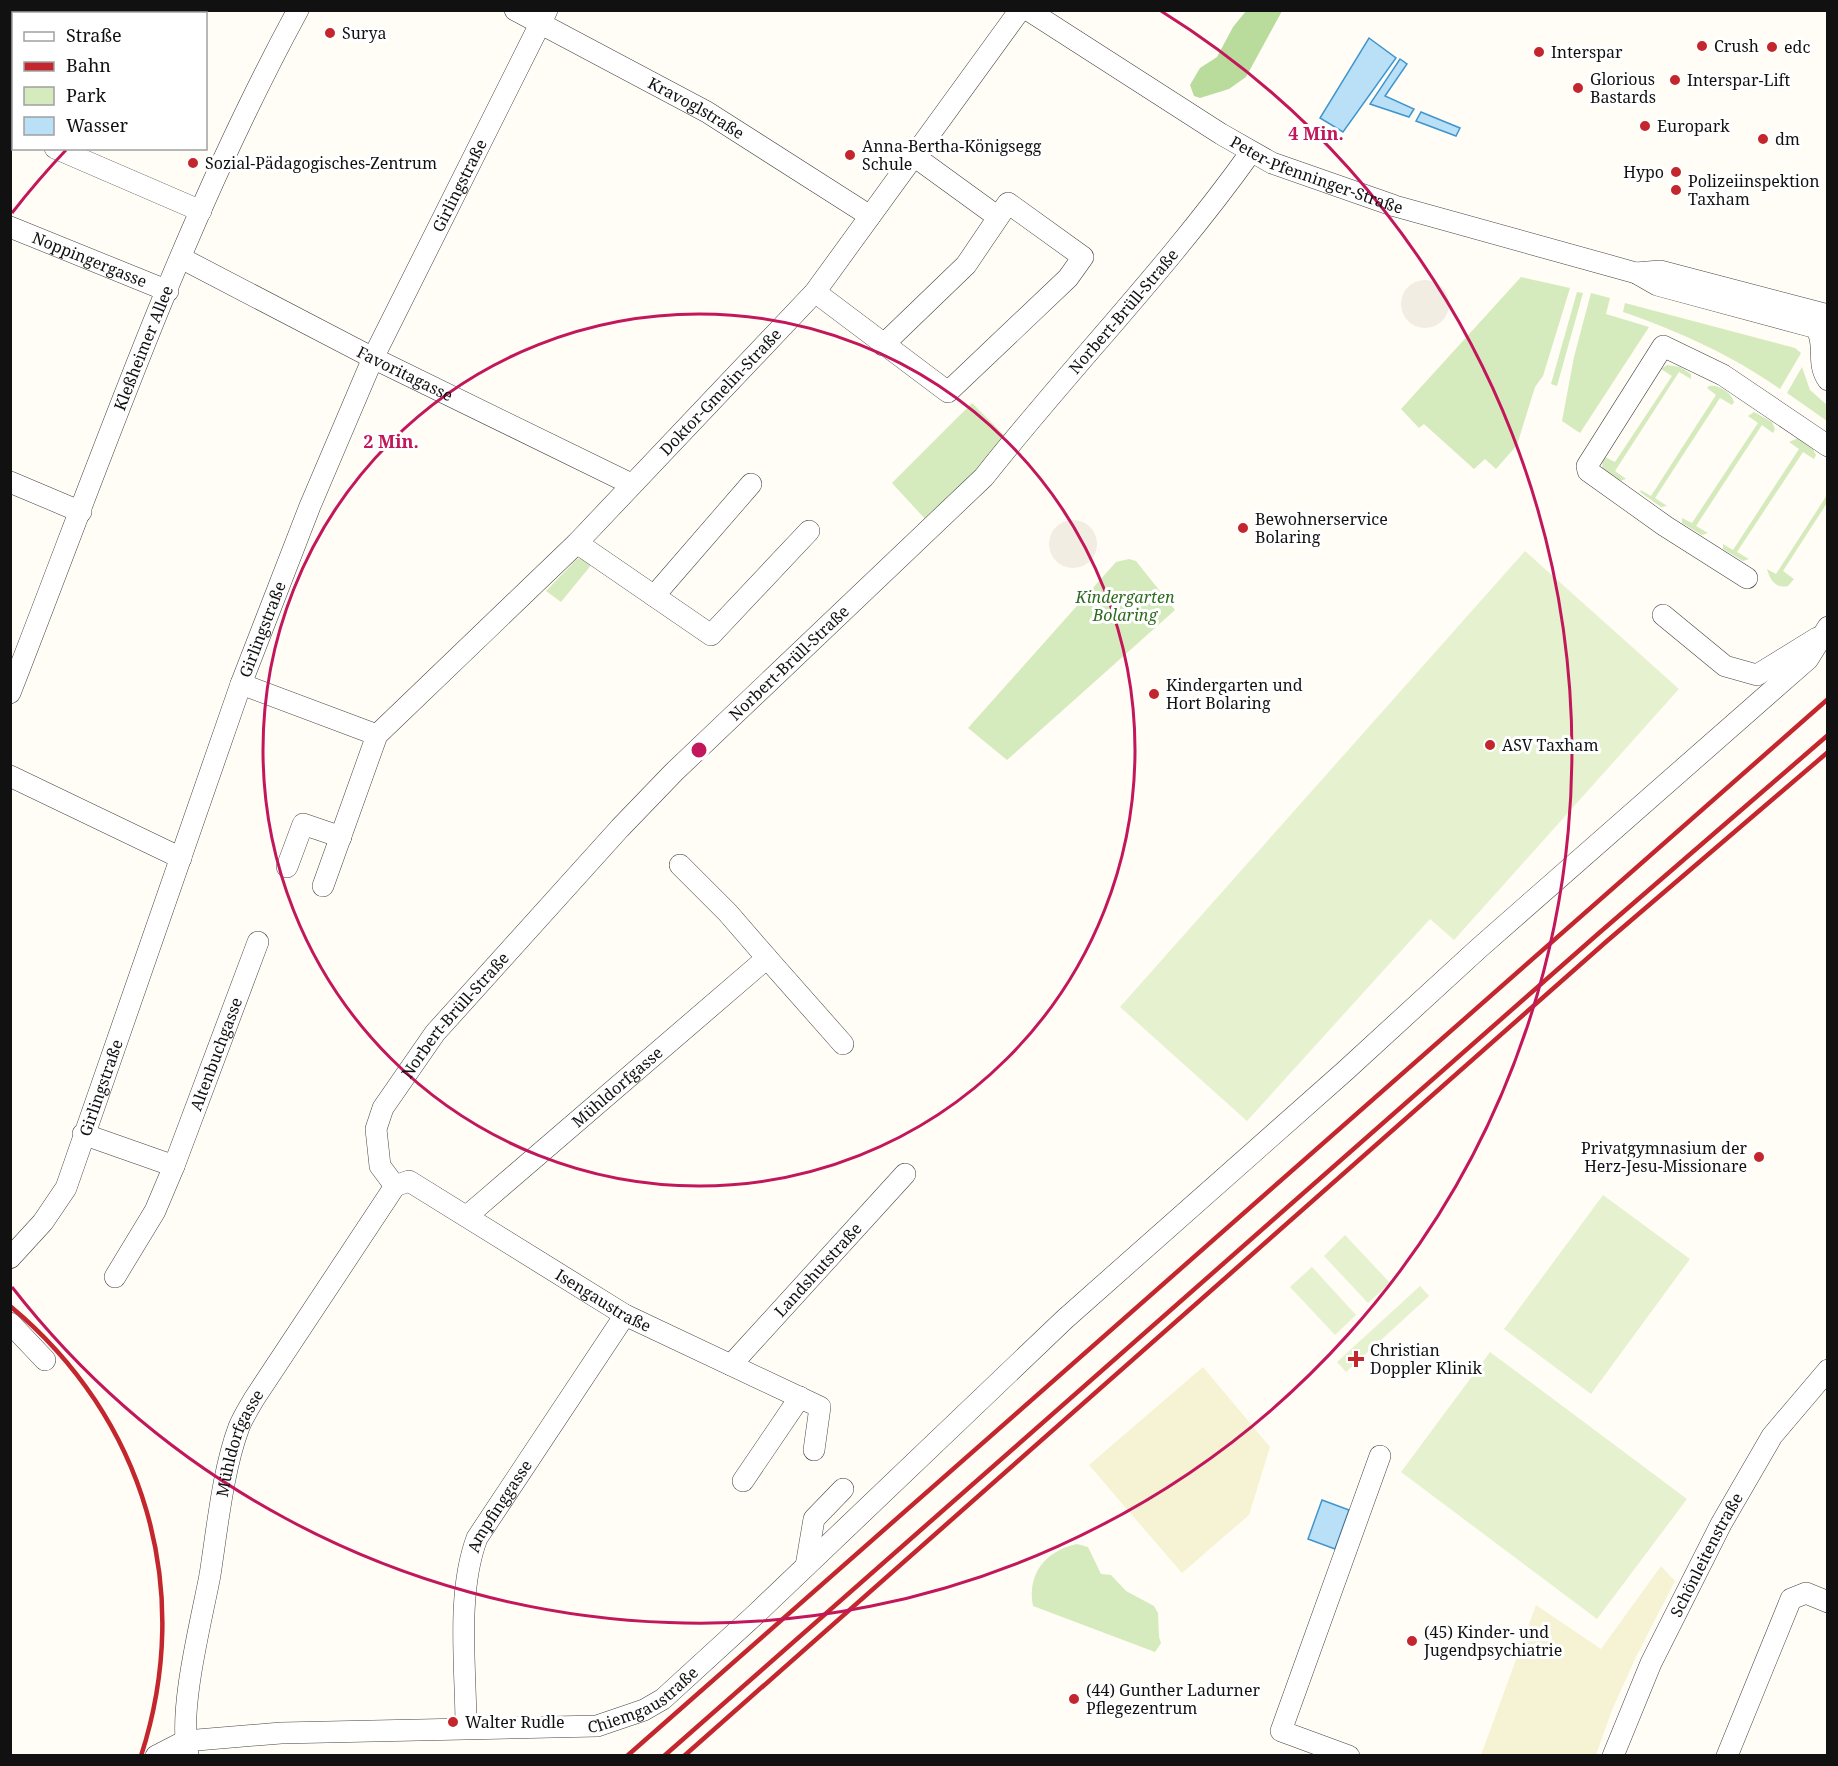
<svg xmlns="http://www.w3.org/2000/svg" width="1838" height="1766" font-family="'Noto Serif',serif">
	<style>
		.farmland { fill: #f6f3d4 }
		.green { fill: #d5ebbd }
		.forest { fill: #b9dc9c }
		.pitch { fill: #e6f2cf }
		.plaza { fill: #f1ede2 }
		.water { fill: #b9e0f7; stroke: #3f96cf; stroke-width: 1.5 }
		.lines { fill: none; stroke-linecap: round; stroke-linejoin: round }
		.minor-casing { stroke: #444; stroke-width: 22 }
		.minor { stroke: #fff; stroke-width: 21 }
		.rail { stroke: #c4262e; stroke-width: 4.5 }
		.ring { fill: none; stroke: #c2185b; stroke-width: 3 }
		.poi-dot { fill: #c4262e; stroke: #fff; stroke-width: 2 }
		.labels { text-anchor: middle; stroke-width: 6; stroke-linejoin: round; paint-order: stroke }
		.poi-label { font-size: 16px; fill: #111; stroke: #fff; text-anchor: start }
		.street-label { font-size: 16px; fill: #111; stroke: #fff }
		.park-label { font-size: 16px; font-style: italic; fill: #2f6b1f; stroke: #fff }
		.centre { fill: #c2185b; stroke: #fff; stroke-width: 3 }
		.ring-label { font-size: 18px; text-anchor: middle; font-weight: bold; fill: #c2185b; stroke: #fff; stroke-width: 6; stroke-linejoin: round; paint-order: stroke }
	</style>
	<rect width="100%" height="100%" fill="#fffdf5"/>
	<g class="farmland">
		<path d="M1203,1367L1270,1447L1249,1515L1182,1573L1089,1465Z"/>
		<path d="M1661,1566L1675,1581L1636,1657L1612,1710L1596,1755H1481L1536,1605L1601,1649Z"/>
	</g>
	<g class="green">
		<path d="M1521,277L1570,288L1543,376L1535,387L1517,445L1496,469L1485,459L1474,469L1424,424L1419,428L1401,409Z"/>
		<path d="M1577,292L1583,293L1557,386L1551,384Z"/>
		<path d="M1591,293L1610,298L1606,314L1649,327L1580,433L1562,421L1574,357Z"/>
		<path d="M1625,303L1795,348L1801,353L1780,389C1732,355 1678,331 1623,312Z"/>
		<path d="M1667,365L1680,367L1691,374V379L1679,372L1615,471L1626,479L1620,481L1602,470L1603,456L1615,462L1672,376L1661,369Z"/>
		<path d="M1802,367L1810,390L1827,405V421L1787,393Z"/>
		<path d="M1709,386C1718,384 1732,393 1734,402L1732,405L1720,398L1655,498L1667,506L1661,507L1640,492L1641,490L1651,496L1716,395L1707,388Z"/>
		<path d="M972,403L1008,439L926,520L892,483Z"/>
		<path d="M1754,412L1772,422L1775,429L1773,433L1762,425L1696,526L1708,533L1702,535L1682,523V518L1692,523L1758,423L1748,416Z"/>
		<path d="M1798,438L1813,449L1816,455L1814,459L1803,452L1737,552L1749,559L1743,561L1723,549V544L1733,550L1799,449L1789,442Z"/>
		<path d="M1827,495V503L1783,571L1794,579L1788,586C1776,589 1770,580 1767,569L1776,574Z"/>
		<path d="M583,558L592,564L561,602L546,591L577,559Z"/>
		<path d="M1129,559L1136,561L1175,610L1007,760L968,728L1116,562Z"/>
		<path d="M1077,1544L1088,1547L1101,1574L1111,1575L1126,1591L1154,1606L1158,1613L1159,1637L1161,1643L1155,1652L1033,1606C1027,1574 1045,1551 1077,1544Z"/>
	</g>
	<path class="forest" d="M1246,11H1282L1246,77L1229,89L1200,98L1194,96L1190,85L1200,68L1217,57L1233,27Z"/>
	<g class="pitch">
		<path d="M1525,551L1679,689L1454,940L1430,919L1247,1121L1120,1007Z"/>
		<path d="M1603,1195L1690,1259L1591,1394L1504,1329Z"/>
		<path d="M1345,1235L1390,1283L1368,1303L1324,1256Z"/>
		<path d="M1312,1267L1356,1315L1335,1335L1290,1287Z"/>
		<path d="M1420,1286L1429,1296L1346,1372L1337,1362Z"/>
		<path d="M1490,1352L1687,1499L1597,1619L1401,1472Z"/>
	</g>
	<g class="plaza">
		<circle cx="1425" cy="304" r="24"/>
		<circle cx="1073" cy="544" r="24"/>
	</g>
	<g class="water">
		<path d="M1369,38L1396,58L1343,132L1320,118Z"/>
		<path d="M1400,59L1407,64L1385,96L1414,109L1409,117L1370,104Z"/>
		<path d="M1421,112L1460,128L1456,136L1416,121Z"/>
		<path d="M1322,1500L1349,1510L1335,1549L1308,1539Z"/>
	</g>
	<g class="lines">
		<defs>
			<g id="minor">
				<path id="s1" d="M515,10L707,112L870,216"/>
				<path id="s2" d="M1028,10L1221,134L1272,163L1395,206L1636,273L1657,285L1828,331"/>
				<path d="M10,130L14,131"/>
				<path d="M55,148L201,211"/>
				<path d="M914,156L998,217"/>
				<path id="s3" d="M10,227L168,291"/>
				<path id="s4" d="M181,258L373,358L631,484"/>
				<path d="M1636,273L1660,271L1828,315"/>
				<path d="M815,292L948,392L1068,278L1083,257L1008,203L966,265L883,345"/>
				<path d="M1817,329C1826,346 1816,363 1828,380"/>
				<path d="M10,482L81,512"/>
				<path d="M577,543L711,635L809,531"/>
				<path d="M1747,578L1665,526L1588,471L1587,466L1663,346L1723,375L1828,446"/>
				<path d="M654,596L751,484"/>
				<path d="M1663,615L1725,666L1757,675L1817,638"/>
				<path d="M241,684L377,735"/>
				<path id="s5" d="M10,693C100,463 180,227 298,10"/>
				<path d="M10,776L181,858"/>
				<path d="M287,867L303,824L341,837"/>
				<path id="s6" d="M323,886L377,735L577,543L815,292L1020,10"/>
				<path d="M767,958L843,1044"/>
				<path id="s7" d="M83,1134L174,1166L258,942"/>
				<path id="s8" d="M395,1186L380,1166L376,1129L383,1108L435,1033L620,828L674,772L984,477C1071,367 1169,267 1251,152"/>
				<path id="s9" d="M395,1186L409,1181L625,1315L820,1407L814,1450"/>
				<path id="s10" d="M467,1216L767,958L728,913L680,865"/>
				<path id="s11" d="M10,1258L43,1222L66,1188L241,684L310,506L373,358L547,10"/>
				<path d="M115,1277L155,1211L174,1166"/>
				<path d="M10,1323L45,1360"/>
				<path id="s12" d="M731,1365L905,1174"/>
				<path d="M743,1481L800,1397"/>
				<path d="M806,1566L814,1519L843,1489"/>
				<path id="s13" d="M466,1728C466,1668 456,1594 477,1538L625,1315"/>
				<path id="s14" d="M188,1755C178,1710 201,1623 210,1575C217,1530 223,1469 239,1427C243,1417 249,1408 254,1399L395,1186"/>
				<path id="s15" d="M156,1756L185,1741L281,1733L597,1726L644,1710L663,1699L757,1613L1065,1319L1345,1071L1478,949L1808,659L1828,627"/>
				<path d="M1349,1756L1281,1731L1380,1456"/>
				<path id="s16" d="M1613,1756L1651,1663L1721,1524L1772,1436L1828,1370"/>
				<path d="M1727,1756L1791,1599L1806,1593L1828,1602"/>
			</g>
		</defs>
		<use href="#minor" class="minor-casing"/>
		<use href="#minor" class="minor"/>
		<g class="rail">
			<path d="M10,1306C145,1418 195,1589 141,1756"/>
			<path d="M627,1756L1828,699"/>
			<path d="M664,1756L1599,933L1828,735"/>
			<path d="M684,1756L1607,941L1828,752"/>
		</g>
	</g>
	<g class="ring">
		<circle cx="699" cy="750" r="436"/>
		<path d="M12 213A872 872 0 0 1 66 150M1161 11A872 872 0 1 1 12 1287"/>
	</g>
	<g class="poi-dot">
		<circle cx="330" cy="33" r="6"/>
		<circle cx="1702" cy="46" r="6"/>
		<circle cx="1772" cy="47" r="6"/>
		<circle cx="1539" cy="52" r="6"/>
		<circle cx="1675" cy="80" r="6"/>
		<circle cx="1578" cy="88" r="6"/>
		<circle cx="1645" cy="126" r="6"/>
		<circle cx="1763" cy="139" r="6"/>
		<circle cx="850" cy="155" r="6"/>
		<circle cx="193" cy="163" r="6"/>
		<circle cx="1676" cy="172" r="6"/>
		<circle cx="1676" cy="190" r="6"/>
		<circle cx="1243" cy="528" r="6"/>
		<circle cx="1154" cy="694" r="6"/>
		<circle cx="1490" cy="745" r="6"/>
		<circle cx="1759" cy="1157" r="6"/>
		<path d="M1353 1350h6v6h6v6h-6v6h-6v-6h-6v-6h6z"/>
		<circle cx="1412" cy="1641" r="6"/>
		<circle cx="1074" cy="1699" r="6"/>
		<circle cx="453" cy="1722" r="6"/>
	</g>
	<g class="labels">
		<g class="poi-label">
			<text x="342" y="39">Surya</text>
			<text x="1714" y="52">Crush</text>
			<text x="1784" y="53">edc</text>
			<text x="1551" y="58">Interspar</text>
			<text x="1590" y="85">Glorious<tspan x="1590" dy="18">Bastards</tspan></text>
			<text x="1687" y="86">Interspar-Lift</text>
			<text x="1657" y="132">Europark</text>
			<text x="1775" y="145">dm</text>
			<text x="862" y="152">Anna-Bertha-Königsegg<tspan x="862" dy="18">Schule</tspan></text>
			<text x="205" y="169">Sozial-Pädagogisches-Zentrum</text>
			<text x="1664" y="178" text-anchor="end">Hypo</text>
			<text x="1688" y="187">Polizeiinspektion<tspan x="1688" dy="18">Taxham</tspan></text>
			<text x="1255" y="525">Bewohnerservice<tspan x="1255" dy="18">Bolaring</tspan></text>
			<text x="1166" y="691">Kindergarten und<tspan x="1166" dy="18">Hort Bolaring</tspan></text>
			<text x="1502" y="751">ASV Taxham</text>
			<text x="1747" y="1154" text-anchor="end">Privatgymnasium der<tspan x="1747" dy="18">Herz-Jesu-Missionare</tspan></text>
			<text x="1370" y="1356">Christian<tspan x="1370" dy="18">Doppler Klinik</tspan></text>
			<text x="1424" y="1638">(45) Kinder- und<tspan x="1424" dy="18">Jugendpsychiatrie</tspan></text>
			<text x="1086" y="1696">(44) Gunther Ladurner<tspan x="1086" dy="18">Pflegezentrum</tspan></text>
			<text x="465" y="1728">Walter Rudle</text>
		</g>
		<g class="street-label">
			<text dy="6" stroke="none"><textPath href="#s1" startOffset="206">Kravoglstraße</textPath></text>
			<text dy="6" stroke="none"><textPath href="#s2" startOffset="334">Peter-Pfenninger-Straße</textPath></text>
			<text dy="6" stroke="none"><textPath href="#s11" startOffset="1168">Girlingstraße</textPath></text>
			<text dy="6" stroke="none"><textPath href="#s3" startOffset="86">Noppingergasse</textPath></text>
			<text dy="6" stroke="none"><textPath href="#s8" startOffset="1174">Norbert-Brüll-Straße</textPath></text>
			<text dy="6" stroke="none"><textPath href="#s5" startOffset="370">Kleßheimer Allee</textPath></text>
			<text dy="6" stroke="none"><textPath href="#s4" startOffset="252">Favoritagasse</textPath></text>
			<text dy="6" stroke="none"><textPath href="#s6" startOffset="646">Doktor-Gmelin-Straße</textPath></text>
			<text dy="6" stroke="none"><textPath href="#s11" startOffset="682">Girlingstraße</textPath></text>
			<text dy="6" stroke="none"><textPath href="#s8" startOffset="688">Norbert-Brüll-Straße</textPath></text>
			<text dy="6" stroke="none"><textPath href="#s8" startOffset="202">Norbert-Brüll-Straße</textPath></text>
			<text dy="6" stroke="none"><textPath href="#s7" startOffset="216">Altenbuchgasse</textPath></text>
			<text dy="6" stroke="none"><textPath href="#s11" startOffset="196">Girlingstraße</textPath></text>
			<text dy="6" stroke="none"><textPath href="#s10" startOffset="198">Mühldorfgasse</textPath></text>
			<text dy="6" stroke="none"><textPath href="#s12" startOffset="129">Landshutstraße</textPath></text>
			<text dy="6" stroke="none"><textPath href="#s9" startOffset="243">Isengaustraße</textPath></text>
			<text dy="6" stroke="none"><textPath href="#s14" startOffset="318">Mühldorfgasse</textPath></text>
			<text dy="6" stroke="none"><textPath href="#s13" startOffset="230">Ampfinggasse</textPath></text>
			<text dy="6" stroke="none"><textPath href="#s16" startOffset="222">Schönleitenstraße</textPath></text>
			<text dy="6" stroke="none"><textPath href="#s15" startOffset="498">Chiemgaustraße</textPath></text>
		</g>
		<g class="park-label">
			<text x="1125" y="603">Kindergarten<tspan x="1125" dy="18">Bolaring</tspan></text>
		</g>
	</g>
	<circle cx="699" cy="750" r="9" class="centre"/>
	<g class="ring-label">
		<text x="1316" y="140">4 Min.</text>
		<text x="391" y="448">2 Min.</text>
	</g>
	<rect width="1838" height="1766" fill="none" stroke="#111111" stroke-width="24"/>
	<rect x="12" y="12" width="195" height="138" fill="#ffffff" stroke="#a0a0a0" stroke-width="1.5"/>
	<rect x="24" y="32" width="30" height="9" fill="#ffffff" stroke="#a0a0a0" stroke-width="1.5"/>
	<text x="66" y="42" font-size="18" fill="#111111">Straße</text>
	<rect x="24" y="62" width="30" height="9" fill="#c4262e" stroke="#a0a0a0" stroke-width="1.5"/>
	<text x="66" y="72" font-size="18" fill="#111111">Bahn</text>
	<rect x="24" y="87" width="30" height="18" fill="#d5ebbd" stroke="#a0a0a0" stroke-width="1.5"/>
	<text x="66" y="102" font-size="18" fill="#111111">Park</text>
	<rect x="24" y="117" width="30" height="18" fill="#b9e0f7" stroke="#a0a0a0" stroke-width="1.5"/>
	<text x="66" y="132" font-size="18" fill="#111111">Wasser</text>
</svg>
